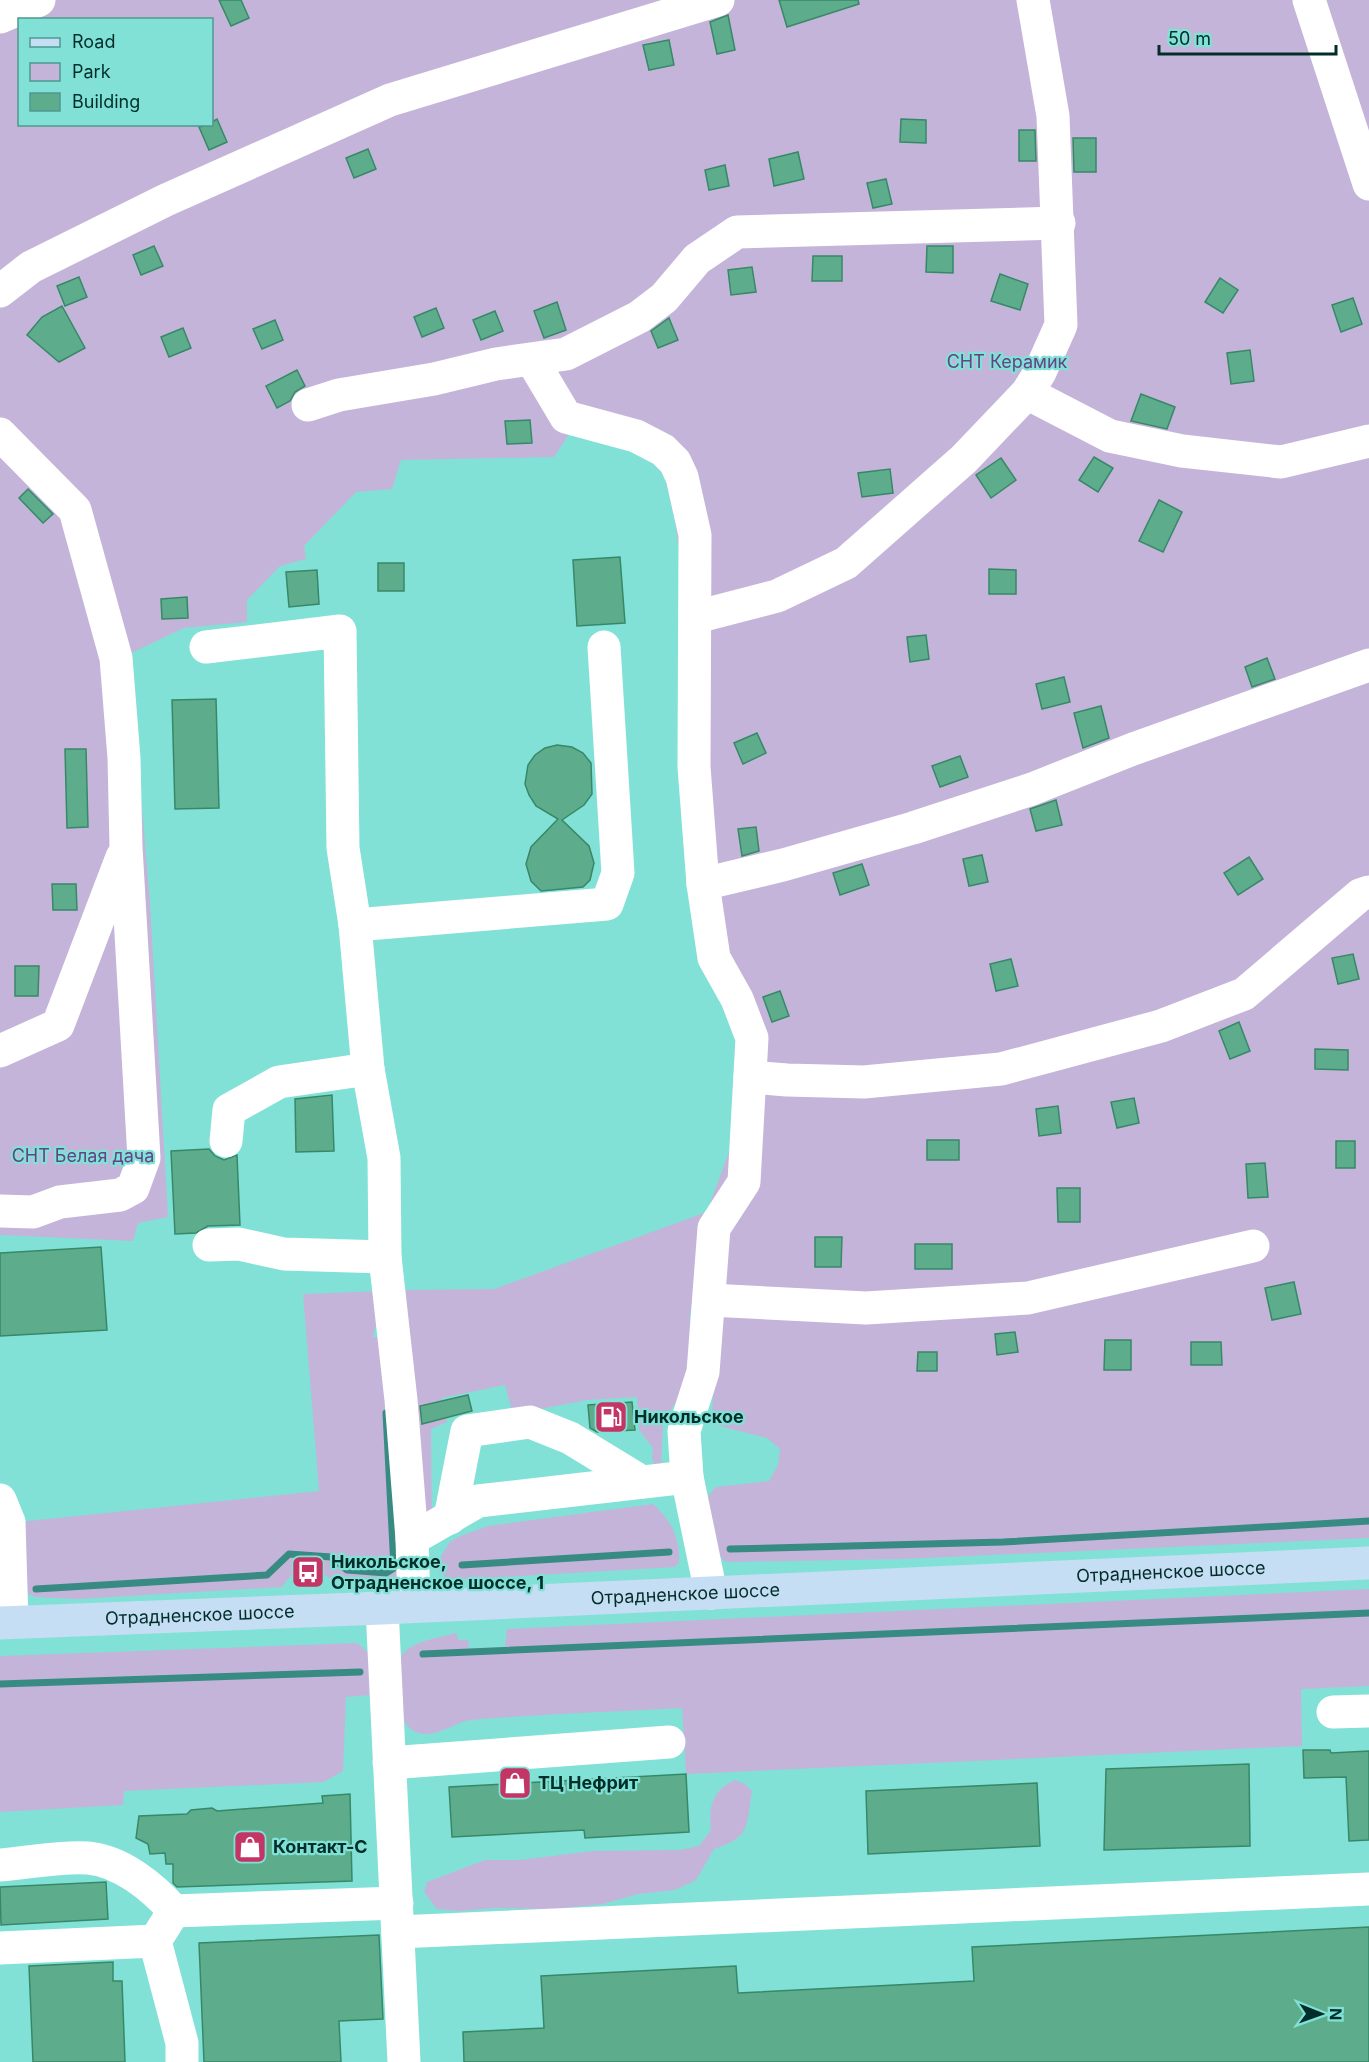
<svg xmlns="http://www.w3.org/2000/svg" width="1369" height="2062" font-family="Inter,sans-serif">
	<style>
		.green { fill: #c4b4d9; fill-rule: evenodd }
		.lines { fill: none; stroke-linecap: round; stroke-linejoin: round }
		.stream { stroke: #378b82; stroke-width: 7 }
		.building { fill: #5dad8d; stroke: #378869; stroke-width: 1.5 }
		.minor { stroke: #fff; stroke-width: 33 }
		.major { stroke: #c5def4; stroke-width: 33 }
		.labels { text-anchor: middle; stroke-width: 4.5; stroke-linejoin: round; paint-order: stroke }
		.park-label { font-size: 18px; fill: #644386; stroke: #81e1d6 }
		.poi-label { font-size: 18px; font-weight: bold; fill: #022e2a; stroke: #81e1d6; text-anchor: start }
		.street-label { font-size: 18px; fill: #022e2a; stroke: #81e1d6 }
	</style>
	<rect width="100%" height="100%" fill="#81e1d6"/>
	<g class="green">
		<path d="M0,0H1369V1538L904,1559L726,1562C707,1548 695,1504 716,1487L769,1481L778,1465L780,1449L767,1438L712,1424L714,1354L729,1291L707,1212L690,1315V1323L696,1331L685,1395L673,1406L663,1426L661,1467L656,1468L652,1458L653,1448L639,1430L637,1397L587,1400L530,1411H512L505,1385L442,1398L447,1422L431,1429L432,1516L421,1518L398,1290L494,1289L707,1212L730,1149L736,1027L675,520L664,475L642,452L571,431L554,457L401,460L392,489L356,492L304,546L306,559L280,566L247,600V622L184,628L129,654L150,903L168,1217L138,1223L133,1241L0,1235ZM20,20H212V124H20Z"/>
		<path d="M383,1291L384,1326L375,1327L373,1337H380L404,1575L391,1583L337,1581L322,1574L319,1566C299,1566 294,1571 282,1587L77,1599L36,1597L26,1593L19,1522L319,1491L303,1294Z"/>
		<path d="M653,1504C671,1520 680,1538 679,1562L675,1567L450,1580L438,1571L441,1556L449,1543L458,1537L488,1526Z"/>
		<path d="M1369,1589V1686L1301,1689L1302,1746L686,1774L682,1708C612,1712 542,1714 472,1720C452,1722 436,1740 416,1732C395,1724 389,1671 402,1655C413,1640 440,1638 456,1633L459,1640H468L469,1649L505,1647L507,1629Z"/>
		<path d="M356,1643C375,1652 378,1675 382,1694L346,1697L343,1771L324,1782L124,1791L123,1805L0,1812V1656Z"/>
		<path d="M735,1780L745,1784L752,1791C746,1827 751,1837 714,1849L696,1880L675,1890L638,1894L603,1904L554,1909L495,1908L460,1911L437,1909L424,1892L427,1882L485,1860H519L593,1851L679,1850L699,1846L711,1830C708,1807 713,1789 735,1780Z"/>
	</g>
	<g class="lines">
		<g class="stream">
			<path d="M730,1549L1003,1542L1369,1521"/>
			<path d="M462,1565L669,1552"/>
			<path d="M36,1589L267,1575L289,1554L331,1557L347,1570L386,1573L394,1568L386,1413"/>
			<path d="M423,1654L1369,1613"/>
			<path d="M0,1684L360,1672"/>
		</g>
	</g>
	<g class="building">
		<path d="M219,0H241L249,18L231,26Z"/>
		<path d="M779,0H858L859,4L787,27Z"/>
		<path d="M728,15L735,50L717,54L710,22Z"/>
		<path d="M669,40L674,65L649,70L643,45Z"/>
		<path d="M217,119L227,142L209,150L199,127L212,124V122Z"/>
		<path d="M901,119L926,120V143L900,142Z"/>
		<path d="M1019,130H1035L1036,161H1019Z"/>
		<path d="M1073,138H1096V172H1074Z"/>
		<path d="M368,149L376,169L354,178L346,158Z"/>
		<path d="M798,152L804,179L774,186L769,159Z"/>
		<path d="M725,165L729,186L709,190L705,170Z"/>
		<path d="M886,179L892,204L873,208L867,183Z"/>
		<path d="M154,246L163,266L141,275L133,255Z"/>
		<path d="M927,246H953V273L926,272Z"/>
		<path d="M813,256H842V281H812Z"/>
		<path d="M752,267L756,292L731,295L728,270Z"/>
		<path d="M1000,274L1028,284L1020,310L991,301Z"/>
		<path d="M79,277L87,297L65,306L57,286Z"/>
		<path d="M1220,278L1238,290L1223,313L1205,302Z"/>
		<path d="M1353,298L1362,324L1341,332L1332,305Z"/>
		<path d="M557,302L566,330L544,338L534,311Z"/>
		<path d="M62,306L85,348L59,362L27,335L42,317Z"/>
		<path d="M436,308L444,328L422,337L414,317Z"/>
		<path d="M495,311L503,331L481,340L473,320Z"/>
		<path d="M669,318L678,340L658,348L651,331Z"/>
		<path d="M275,320L283,340L262,349L253,329Z"/>
		<path d="M183,328L191,348L169,357L161,337Z"/>
		<path d="M1250,350L1254,381L1231,384L1227,353Z"/>
		<path d="M297,370L305,386L295,392L290,401L277,408L266,386Z"/>
		<path d="M1141,394L1175,407L1167,429L1131,421Z"/>
		<path d="M530,420L532,443L507,444L505,421Z"/>
		<path d="M1094,457L1113,468L1098,492L1079,480Z"/>
		<path d="M1001,458L1016,480L991,498L976,475Z"/>
		<path d="M890,469L893,493L862,497L858,473Z"/>
		<path d="M28,489L53,514L43,523L19,498Z"/>
		<path d="M1159,500L1182,512L1163,552L1139,541Z"/>
		<path d="M620,557L625,623L577,626L573,560Z"/>
		<rect x="378" y="563" width="26" height="28"/>
		<path d="M989,569L1016,570V594H989Z"/>
		<path d="M317,570L319,604L289,607L286,572Z"/>
		<path d="M187,597L188,618L162,619L161,599Z"/>
		<path d="M926,635L929,659L910,662L907,637Z"/>
		<path d="M1267,658L1275,679L1252,687L1245,667Z"/>
		<path d="M1064,677L1070,702L1042,709L1036,684Z"/>
		<path d="M216,699L219,808L175,809L172,700Z"/>
		<path d="M1101,706L1109,738L1083,748L1074,713Z"/>
		<path d="M757,733L766,753L743,764L734,743Z"/>
		<path d="M557,745L572,747L583,753L591,763L592,794L584,805L562,820L589,846L594,863L590,880L583,887L541,891L531,881L526,864L531,847L558,819L536,806L529,795L525,784L528,765L535,755L545,748Z"/>
		<path d="M65,749H86L88,827L67,828Z"/>
		<path d="M960,756L968,777L940,787L932,766Z"/>
		<path d="M1056,800L1062,825L1036,831L1030,809Z"/>
		<path d="M756,827L759,851L742,856L738,829Z"/>
		<path d="M982,855L988,882L969,886L963,859Z"/>
		<path d="M1249,857L1263,879L1238,895L1224,873Z"/>
		<path d="M862,864L869,885L840,895L833,873Z"/>
		<path d="M52,884H76L77,910H53Z"/>
		<path d="M1353,954L1359,979L1338,984L1332,958Z"/>
		<path d="M1011,959L1018,986L996,991L990,964Z"/>
		<path d="M15,966H39L38,996H15Z"/>
		<path d="M780,991L789,1016L772,1022L763,997Z"/>
		<path d="M1239,1022L1250,1051L1230,1059L1219,1031Z"/>
		<path d="M1315,1049L1348,1050V1070L1315,1069Z"/>
		<path d="M332,1095L334,1151L296,1152L295,1099Z"/>
		<path d="M1134,1098L1139,1123L1117,1128L1111,1102Z"/>
		<path d="M1058,1106L1061,1133L1039,1136L1036,1109Z"/>
		<rect x="927" y="1140" width="32" height="20"/>
		<rect x="1336" y="1141" width="19" height="27"/>
		<path d="M209,1149L215,1156L224,1160L237,1155L240,1225L208,1226L196,1233L175,1234L171,1151Z"/>
		<path d="M1265,1163L1268,1197L1248,1198L1246,1164Z"/>
		<path d="M1057,1188H1080V1222H1058Z"/>
		<path d="M815,1237H842L841,1267H815Z"/>
		<rect x="915" y="1244" width="37" height="25"/>
		<path d="M101,1247L107,1330L0,1336V1253Z"/>
		<path d="M1294,1282L1301,1314L1272,1320L1265,1288Z"/>
		<path d="M1015,1332L1018,1352L997,1355L995,1334Z"/>
		<path d="M1105,1340H1131V1370H1104Z"/>
		<path d="M1191,1342H1221L1222,1365H1191Z"/>
		<path d="M918,1352H937V1371H917Z"/>
		<path d="M468,1395L472,1411L422,1424L420,1406Z"/>
		<path d="M632,1402L635,1430L597,1432L590,1428L588,1405Z"/>
		<path d="M1303,1750H1330L1331,1753L1369,1751V1840L1349,1841L1346,1777L1304,1778Z"/>
		<path d="M1249,1764L1250,1846L1104,1850L1106,1769Z"/>
		<path d="M686,1774L689,1832L585,1838L584,1830L452,1837L449,1787Z"/>
		<path d="M1037,1783L1040,1846L868,1854L866,1791Z"/>
		<path d="M350,1794L352,1881L177,1887L173,1883V1864H166L165,1853L150,1854L148,1844L136,1838L139,1816L187,1814L191,1810L212,1808L217,1811L323,1803L322,1796Z"/>
		<path d="M106,1882L108,1919L1,1925L0,1887Z"/>
		<path d="M1369,1927V2062H464L463,2032L544,2028L541,1976L736,1966L738,1993L974,1981L972,1947Z"/>
		<path d="M379,1935L383,2019L339,2021L341,2062H204L199,1943Z"/>
		<path d="M113,1962V1981H122L125,2062H33L29,1966Z"/>
	</g>
	<g class="lines">
		<g class="minor">
			<path d="M1309,0L1369,184"/>
			<path d="M0,17L39,0"/>
			<path d="M0,291L31,267L166,200L390,100L718,0"/>
			<path d="M532,360L566,417L636,436L663,450L675,462L682,477L695,535L694,767L703,884L714,958L737,999L752,1038L744,1182L714,1228L703,1372L684,1431L687,1477L711,1593"/>
			<path d="M1027,393L1110,436L1182,451L1281,462L1369,441"/>
			<path d="M308,405L339,395L434,379L496,364L566,354L639,317L664,298L697,259L737,232L1059,223"/>
			<path d="M0,434L75,510L116,658L124,758L126,847L144,1158L133,1188L120,1195L60,1202L33,1212L0,1211"/>
			<path d="M696,617L777,596L846,563L964,459L1027,393L1040,372L1061,325L1053,116L1033,0"/>
			<path d="M206,647L340,631L343,848L355,925L368,1069L384,1158L385,1257L401,1400L412,1539L414,1606"/>
			<path d="M703,884L783,865L913,828L1032,789L1133,749L1369,665"/>
			<path d="M355,925L607,904L618,873L604,647"/>
			<path d="M0,1051L58,1025L122,857"/>
			<path d="M750,1077L787,1080L864,1082L1001,1069L1161,1026L1244,994L1360,895L1369,892"/>
			<path d="M226,1141L229,1110L279,1082L368,1069"/>
			<path d="M209,1245L239,1244L284,1254L385,1257"/>
			<path d="M709,1300L866,1308L1028,1298L1253,1246"/>
			<path d="M0,1500L9,1522L12,1622"/>
			<path d="M450,1518L467,1431L530,1422L570,1438L642,1482"/>
			<path d="M412,1539L478,1501L687,1477"/>
			<path d="M382,1608L404,2062"/>
			<path d="M1333,1712L1369,1711"/>
			<path d="M389,1763L669,1742"/>
			<path d="M0,1865C28,1863 60,1856 88,1858C121,1861 153,1887 174,1911"/>
			<path d="M398,1932L1369,1889"/>
			<path d="M155,1941L182,2043V2062"/>
			<path d="M0,1948L155,1941L174,1911L397,1903"/>
		</g>
		<path class="major" id="s1" d="M0,1623L382,1608L1369,1563"/>
	</g>
	<defs>
		<symbol id="fuel-square" viewBox="-11 -11 22 22"><rect x="-9" y="-9" width="18" height="18" rx="4" fill="#c33564" stroke="#81e1d6"/><path d="M-5.5-6h7V0h2V4h1.3V-2.5L3-4.5l.8-.8L6-3V5H2.5V1h-1V6h-7ZM-4.2-4.7v3.2H.2V-4.7Z" fill="#fff"/></symbol>
		<symbol id="bus-square" viewBox="-11 -11 22 22"><rect x="-9" y="-9" width="18" height="18" rx="4" fill="#c33564" stroke="#81e1d6"/><path d="M-5-6H5V4H4V6H2V4H-2V6H-4V4H-5ZM-3.5-4V0h7V-4ZM-3.5 1.2v1.5H-2V1.2ZM2 1.2v1.5H3.5V1.2Z" fill="#fff"/></symbol>
		<symbol id="shop-square" viewBox="-11 -11 22 22"><rect x="-9" y="-9" width="18" height="18" rx="4" fill="#c33564" stroke="#81e1d6"/><path d="M-5-2.5h2.3a2.7 3.5 0 0 1 5.4 0H5L5.5 6h-11ZM-1.5-2.5h3a1.5 2.3 0 0 0-3 0Z" fill="#fff"/></symbol>
	</defs>
	<g fill-rule="evenodd">
		<use href="#fuel-square" x="592" y="1398" width="38" height="38"/>
		<use href="#bus-square" x="289" y="1553" width="38" height="38"/>
		<use href="#shop-square" x="496" y="1764" width="38" height="38"/>
		<use href="#shop-square" x="231" y="1828" width="38" height="38"/>
	</g>
	<g class="labels">
		<g class="park-label">
			<text x="1007" y="368">СНТ Керамик</text>
			<text x="83" y="1162">СНТ Белая дача</text>
		</g>
		<g class="poi-label">
			<text x="634" y="1423">Никольское</text>
			<text x="331" y="1568">Никольское,<tspan x="331" dy="21">Отрадненское шоссе, 1</tspan></text>
			<text x="538" y="1789">ТЦ Нефрит</text>
			<text x="273" y="1853">Контакт-С</text>
		</g>
		<g class="street-label">
			<text dy="6" stroke="none"><textPath href="#s1" startOffset="1172">Отрадненское шоссе</textPath></text>
			<text dy="6" stroke="none"><textPath href="#s1" startOffset="686">Отрадненское шоссе</textPath></text>
			<text dy="6" stroke="none"><textPath href="#s1" startOffset="200">Отрадненское шоссе</textPath></text>
		</g>
	</g>
	<rect x="18" y="18" width="195" height="108" fill="#81e1d6" stroke="#4e9991" stroke-width="1.5"/>
	<rect x="30" y="38" width="30" height="9" fill="#c5def4" stroke="#4e9991" stroke-width="1.5"/>
	<text x="72" y="48" font-size="18" fill="#022e2a">Road</text>
	<rect x="30" y="63" width="30" height="18" fill="#c4b4d9" stroke="#4e9991" stroke-width="1.5"/>
	<text x="72" y="78" font-size="18" fill="#022e2a">Park</text>
	<rect x="30" y="93" width="30" height="18" fill="#5dad8d" stroke="#4e9991" stroke-width="1.5"/>
	<text x="72" y="108" font-size="18" fill="#022e2a">Building</text>
	<g transform="translate(1321 2014) rotate(91)" stroke="#81e1d6" stroke-width="4.5" paint-order="stroke">
	<path d="M0-4.5L10 22L0 15L-10 22Z" fill="#022e2a"/>
	<text y="-9" font-size="16" font-weight="bold" text-anchor="middle" fill="#022e2a">N</text>
	</g>
	<path d="M1159 45v9h177v-9" fill="none" stroke="#022e2a" stroke-width="3"/>
	<text x="1168" y="45" font-size="18" fill="#022e2a" stroke="#81e1d6" stroke-width="4.5" paint-order="stroke">50 m</text>
</svg>
